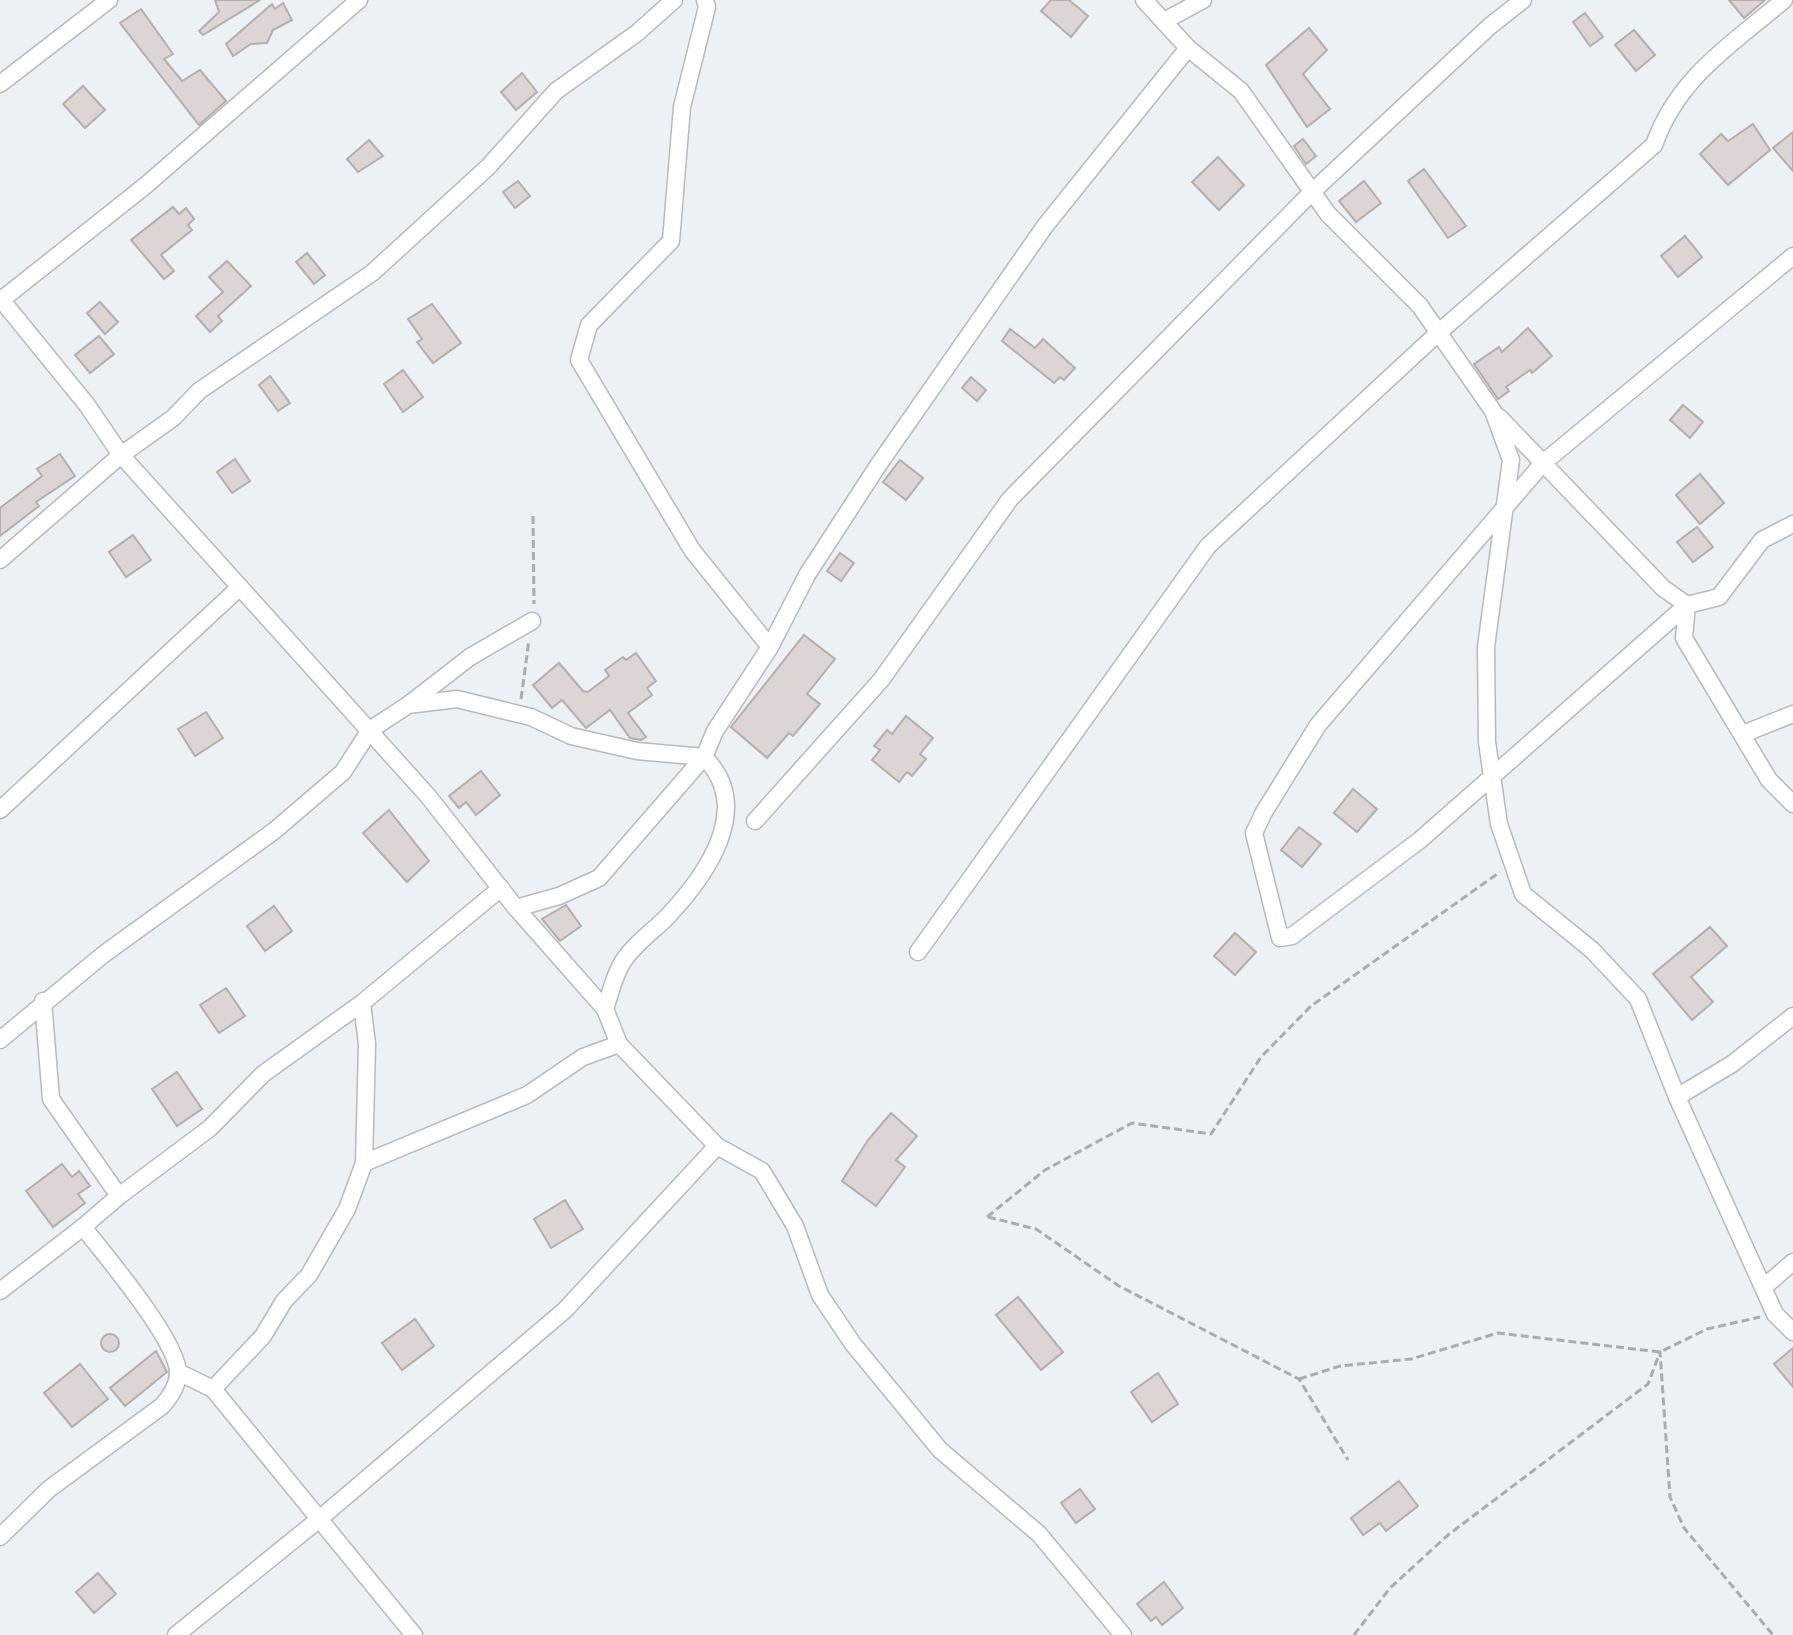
<svg xmlns="http://www.w3.org/2000/svg" width="1793" height="1635" font-family="Quicksand,sans-serif">
	<style>
		.building { fill: #dcd5d3; stroke: #b5aeac; stroke-width: 2 }
		.lines { fill: none; stroke-linecap: round; stroke-linejoin: round }
		.street-casing { stroke: #b5babf; stroke-width: 19 }
		.path { stroke: #a9adb1; stroke-width: 3; stroke-dasharray: 8 4; stroke-linecap: butt }
		.street { stroke: #fff; stroke-width: 16 }
	</style>
	<rect width="100%" height="100%" fill="#ecf1f6"/>
	<g class="building">
		<path d="M215,0H260L203,35L199,31L219,12Z"/>
		<path d="M1051,0H1069L1088,16L1071,37L1041,11Z"/>
		<path d="M1729,0H1765L1744,18Z"/>
		<path d="M283,3L292,20L273,30L267,43L251,44L233,56L226,44L272,4L275,9Z"/>
		<path d="M141,9L173,54L164,59L182,81L200,70L226,101L199,125L120,23Z"/>
		<path d="M1585,13L1603,37L1590,46L1573,22Z"/>
		<path d="M1309,28L1327,50L1303,74L1330,109L1307,127L1266,65Z"/>
		<path d="M1634,30L1655,55L1636,71L1615,45Z"/>
		<path d="M522,73L537,92L516,110L501,92Z"/>
		<path d="M83,86L105,110L85,128L63,104Z"/>
		<path d="M1753,124L1770,150L1728,185L1700,154L1721,134L1728,141Z"/>
		<path d="M1793,132V171L1773,148Z"/>
		<path d="M1303,139L1316,156L1306,164L1294,146Z"/>
		<path d="M369,140L383,156L358,172L347,159Z"/>
		<path d="M1218,157L1244,185L1219,210L1192,182Z"/>
		<path d="M1424,169L1466,226L1448,238L1408,181Z"/>
		<path d="M518,181L530,196L515,208L503,192Z"/>
		<path d="M1364,181L1381,203L1356,222L1339,201Z"/>
		<path d="M173,207L179,214L186,208L194,219L188,225L192,230L161,255L174,271L164,279L131,240Z"/>
		<path d="M1685,236L1702,257L1678,277L1661,256Z"/>
		<path d="M307,253L325,275L314,284L296,262Z"/>
		<path d="M227,261L251,286L218,316L222,321L210,332L196,316L223,292L209,277Z"/>
		<path d="M100,302L118,322L105,334L87,313Z"/>
		<path d="M432,304L461,343L433,363L417,342L422,339L408,319Z"/>
		<path d="M1528,328L1552,356L1532,373L1530,370L1506,387L1509,391L1498,399L1474,364L1499,347L1502,352Z"/>
		<path d="M1010,329L1035,348L1043,339L1075,368L1064,380L1060,377L1054,383L1002,341Z"/>
		<path d="M99,336L114,354L90,373L75,355Z"/>
		<path d="M403,370L423,397L403,412L384,384Z"/>
		<path d="M270,376L290,403L278,411L259,385Z"/>
		<path d="M971,377L986,390L977,401L962,388Z"/>
		<path d="M1683,405L1703,422L1690,438L1670,420Z"/>
		<path d="M60,454L75,476L36,502L39,506L0,536V508L42,476L37,469Z"/>
		<path d="M235,459L250,481L232,493L217,472Z"/>
		<path d="M900,460L923,478L906,500L883,482Z"/>
		<path d="M1700,474L1724,503L1700,524L1676,495Z"/>
		<path d="M1697,527L1713,547L1693,562L1677,542Z"/>
		<path d="M133,535L151,560L126,577L109,552Z"/>
		<path d="M840,553L854,563L841,581L827,571Z"/>
		<path d="M804,635L835,659L807,694L820,704L793,736L789,733L767,758L731,727Z"/>
		<path d="M636,653L656,681L647,688L652,695L628,713L646,737L641,740L630,738L610,710L586,728L562,700L552,708L533,685L559,663L583,691L588,692L609,676L605,670L623,657L626,660Z"/>
		<path d="M206,712L223,738L195,756L178,729Z"/>
		<path d="M906,716L933,738L920,754L926,759L912,776L907,772L899,782L872,760L880,750L874,746L887,730L892,734Z"/>
		<path d="M481,771L500,795L476,815L466,802L459,808L449,796Z"/>
		<path d="M1353,789L1377,809L1357,832L1334,813Z"/>
		<path d="M389,810L429,861L407,882L363,833Z"/>
		<path d="M1299,827L1321,844L1302,867L1281,850Z"/>
		<path d="M566,905L581,926L560,941L542,919Z"/>
		<path d="M274,906L292,931L265,951L247,926Z"/>
		<path d="M1710,927L1727,946L1691,977L1713,1002L1692,1020L1653,974Z"/>
		<path d="M1235,933L1256,952L1235,975L1214,956Z"/>
		<path d="M226,988L245,1016L219,1033L200,1005Z"/>
		<path d="M177,1072L202,1109L177,1126L152,1089Z"/>
		<path d="M891,1113L917,1136L896,1160L905,1167L876,1206L842,1181L868,1140Z"/>
		<path d="M62,1164L72,1177L79,1171L90,1186L78,1194L85,1203L53,1227L26,1191Z"/>
		<path d="M565,1200L583,1229L551,1248L534,1219Z"/>
		<path d="M1018,1297L1063,1352L1041,1370L996,1315Z"/>
		<path d="M415,1319L434,1346L402,1370L382,1343Z"/>
		<circle cx="110" cy="1343" r="9"/>
		<path d="M1793,1348V1387L1774,1364Z"/>
		<path d="M156,1351L167,1372L125,1406L110,1388Z"/>
		<path d="M80,1364L108,1399L72,1427L44,1393Z"/>
		<path d="M1158,1373L1178,1404L1152,1422L1131,1392Z"/>
		<path d="M1399,1481L1418,1506L1386,1531L1380,1523L1363,1535L1351,1518Z"/>
		<path d="M1080,1489L1095,1509L1076,1523L1061,1503Z"/>
		<path d="M98,1573L116,1594L94,1613L76,1592Z"/>
		<path d="M1164,1582L1183,1608L1162,1625L1156,1617L1151,1621L1137,1604Z"/>
	</g>
	<g class="lines">
		<defs>
			<g id="street">
				<path d="M705,0L707,7L682,107L671,241L589,325L579,360L692,550L770,647"/>
				<path d="M1144,0L1188,48L1241,91L1328,214L1420,306L1493,411L1511,460L1486,647L1487,742L1499,824L1523,894L1592,950L1638,999L1677,1097L1775,1314L1793,1332"/>
				<path d="M1164,21L1203,0"/>
				<path d="M0,84L109,0"/>
				<path d="M1793,256L1543,463L1318,725L1264,812L1254,833L1280,938L1292,936L1420,840L1687,605L1684,638L1769,780L1793,804"/>
				<path d="M0,298L87,405L121,455L428,796L516,908L605,1009L619,1044L717,1146L762,1171L795,1226L820,1295L853,1344L940,1450L1039,1534L1123,1635"/>
				<path d="M0,301L145,186L359,0"/>
				<path d="M1499,417L1663,588L1687,605L1719,597L1762,540L1793,524"/>
				<path d="M0,560L121,455L173,418L199,391L372,273L488,167L556,91L637,33L674,0"/>
				<path d="M408,705L470,657L532,621"/>
				<path d="M1743,734L1793,714"/>
				<path d="M0,810L240,587"/>
				<path d="M755,821L881,680L1010,499L1312,192L1490,26L1523,0"/>
				<path d="M516,908L559,896L599,878L704,757L715,731L770,647L807,575L877,467L1045,226L1188,48"/>
				<path d="M918,952L1208,546L1438,333L1654,145C1678,77 1731,45 1784,0"/>
				<path d="M0,1040L104,954L274,831L343,772L370,730L408,705L457,699L531,717L571,736L637,751L704,757C755,808 706,876 666,918C652,932 632,946 622,963C614,976 610,995 605,1009"/>
				<path d="M1677,1097L1732,1064L1793,1016"/>
				<path d="M364,1163L527,1095L583,1057L619,1044"/>
				<path d="M119,1196L210,1128L263,1074L362,1003L501,888"/>
				<path d="M1764,1287L1793,1262"/>
				<path d="M0,1291L83,1227"/>
				<path d="M178,1372L213,1389L263,1336L284,1301L309,1275L347,1209L364,1163L367,1044L362,1003"/>
				<path d="M213,1389L414,1635"/>
				<path d="M0,1537L49,1489L162,1406C170,1397 178,1386 178,1373C178,1341 105,1255 83,1227L119,1196L51,1099L43,1001"/>
				<path d="M176,1635L318,1520L565,1310L717,1146"/>
			</g>
		</defs>
		<use href="#street" class="street-casing"/>
		<g class="path">
			<path d="M533,516L534,604"/>
			<path d="M521,699L529,640"/>
			<path d="M987,1217L1045,1170L1132,1123L1211,1134L1261,1057L1311,1006L1500,872"/>
			<path d="M988,1217L1036,1229L1119,1286L1299,1379L1348,1460"/>
			<path d="M1299,1379L1340,1366L1411,1359L1498,1333L1660,1352L1707,1329L1760,1317"/>
			<path d="M1354,1635L1390,1588L1448,1535L1648,1384L1660,1352L1670,1497L1684,1528L1773,1635"/>
		</g>
		<use href="#street" class="street"/>
	</g>
</svg>
